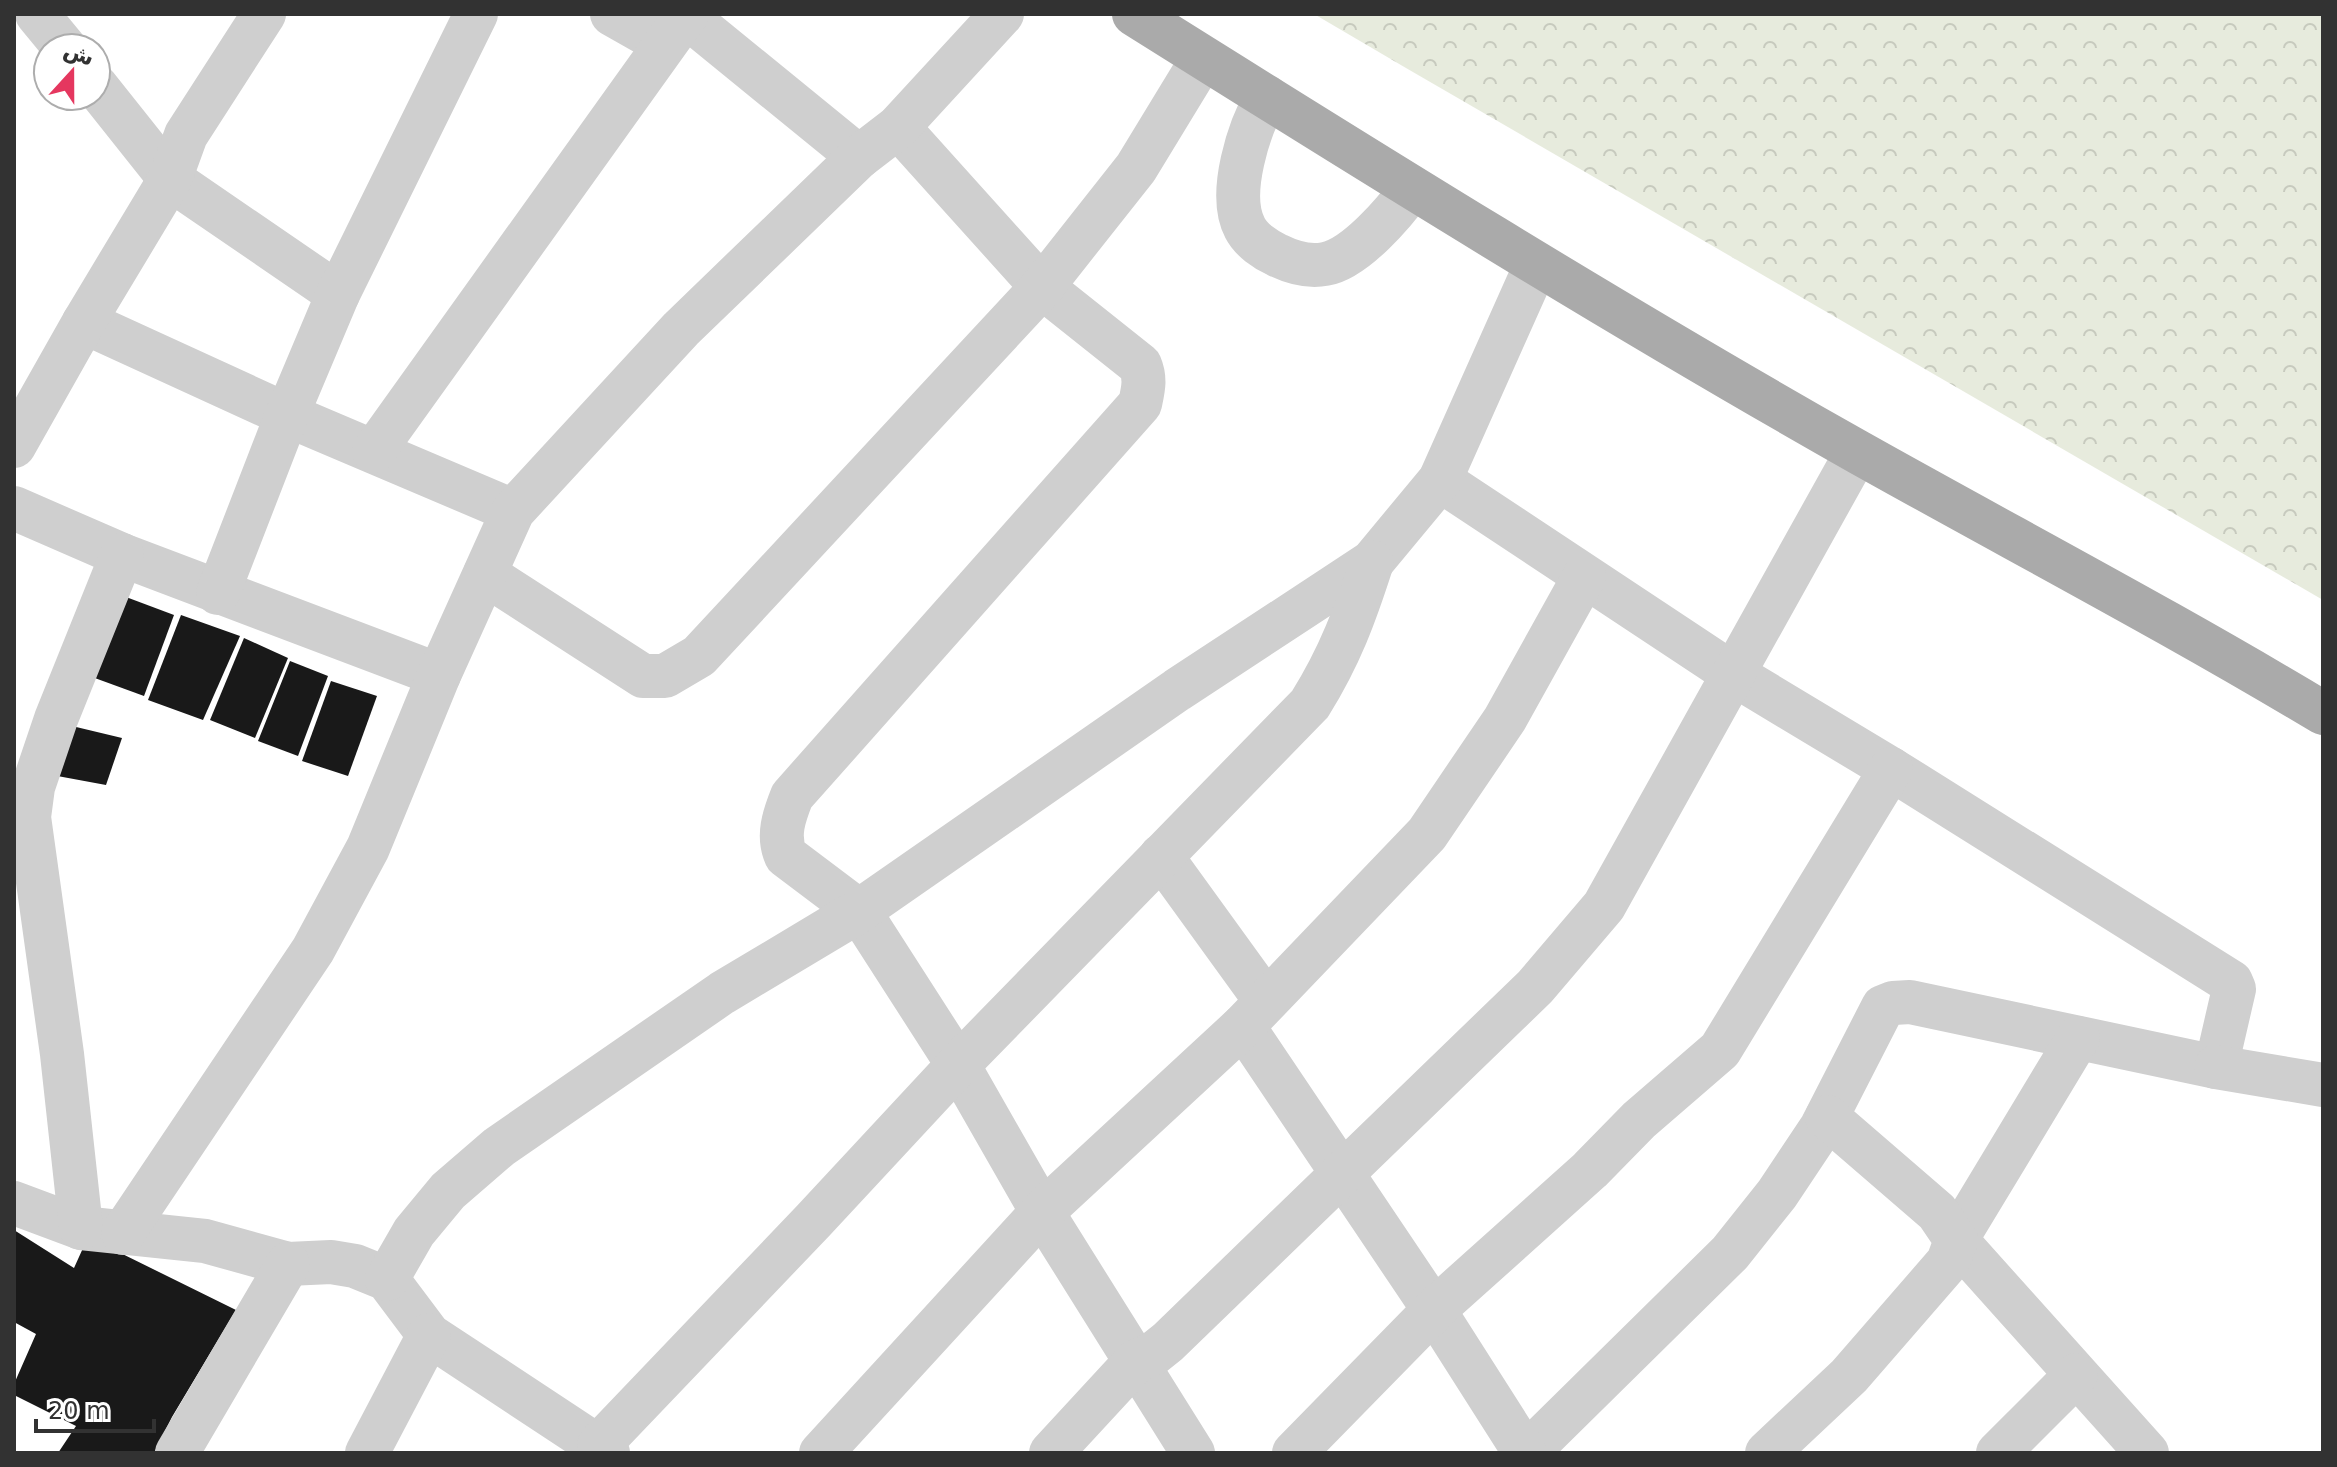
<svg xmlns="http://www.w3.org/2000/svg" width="2337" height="1467" font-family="'DejaVu Sans',Vazirmatn,sans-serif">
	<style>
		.forest { fill: url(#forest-crowns) }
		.building { fill: #191919 }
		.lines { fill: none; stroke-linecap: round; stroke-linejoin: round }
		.minor { stroke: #cfcfcf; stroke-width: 44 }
		.major { stroke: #aaa; stroke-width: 44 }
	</style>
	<defs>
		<pattern id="forest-crowns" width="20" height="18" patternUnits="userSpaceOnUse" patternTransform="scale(2)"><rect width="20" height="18" fill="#e7ebdd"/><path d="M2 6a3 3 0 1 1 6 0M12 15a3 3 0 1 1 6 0" fill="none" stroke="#c7cabe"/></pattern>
	</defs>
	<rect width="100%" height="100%" fill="#fff"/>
	<path class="forest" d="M1314,14H2323V600L1406,68Z"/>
	<g class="building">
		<path d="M126,597L174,615L144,696L92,677Z"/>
		<path d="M181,615L240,636L203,720L148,700Z"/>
		<path d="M244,638L288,658L255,738L210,720Z"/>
		<path d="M290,661L328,676L298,756L258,741Z"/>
		<path d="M331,681L377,696L348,776L302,761Z"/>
		<path d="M72,726L122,738L106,785L52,775Z"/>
		<path d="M14,1230L74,1268L88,1237L236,1310L172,1417L154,1453H58L76,1426L14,1395V1384L36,1334L14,1322Z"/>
	</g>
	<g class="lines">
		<g class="minor">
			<path d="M37,14L65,48"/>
			<path d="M612,14L665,44"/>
			<path d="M686,16L859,157"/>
			<path d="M96,86L170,179L338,294"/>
			<path d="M1267,97C1249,127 1227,194 1245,228C1251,240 1266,250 1277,255C1291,262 1309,267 1325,264C1355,259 1395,212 1412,188"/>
			<path d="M898,127L1042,287L1140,365C1146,379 1143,390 1140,404L792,796C784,816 777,836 786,856L859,911L958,1065L1042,1212L1193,1453"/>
			<path d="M84,322L287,415L513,511"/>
			<path d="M14,446L84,322L170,179L186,135L264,14"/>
			<path d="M374,451L687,14"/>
			<path d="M1440,480L1733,674L1891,769L2231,982L2234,989L2216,1067L1910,1002L1893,1003L1883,1007L1821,1128L1777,1194L1730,1253L1527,1453"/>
			<path d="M14,508L122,555L439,675"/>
			<path d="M485,574L643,676H665L699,656L1042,287L1136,168L1203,58"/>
			<path d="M218,593L287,415L338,294L476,14"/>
			<path d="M1161,856L1266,1001"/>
			<path d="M1243,1026L1434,1310L1525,1453"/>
			<path d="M2078,1038L1956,1240L2147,1453"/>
			<path d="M2216,1067L2323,1085"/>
			<path d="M14,1203L81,1228L205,1241L288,1264L331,1262L355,1266L387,1279L429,1335L608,1453"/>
			<path d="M81,1228L62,1054L29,817L33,787L56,719L122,555"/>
			<path d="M123,1233L313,950L368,848L439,675L513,511L681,329L859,157L898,127L1002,14"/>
			<path d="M387,1279L414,1232L448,1191L499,1147L722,993L859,911L1177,690L1372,562L1440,480L1536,265"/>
			<path d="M599,1445L813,1221L958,1065L1310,704C1340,656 1355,615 1372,562"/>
			<path d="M177,1453L288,1264"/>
			<path d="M367,1453L429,1335"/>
			<path d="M821,1453L1042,1212L1243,1026L1427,834L1505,719L1584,577"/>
			<path d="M1051,1453L1135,1362L1153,1354L1168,1342L1535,987L1604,906L1857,452"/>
			<path d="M1294,1453L1434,1310L1590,1170L1639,1120L1720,1050L1891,769"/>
			<path d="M1767,1453L1849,1376L1948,1262L1956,1240L1937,1212L1827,1117"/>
			<path d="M1998,1453L2076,1375"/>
		</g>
		<path class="major" d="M1134,14C1373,164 1612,313 1858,452C2013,539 2170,621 2323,713"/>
	</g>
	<rect width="2337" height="1467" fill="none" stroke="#323232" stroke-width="32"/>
	<g transform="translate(72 72) rotate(21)"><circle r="38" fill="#ffffff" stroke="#adadad" stroke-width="2"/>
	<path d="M0-6L14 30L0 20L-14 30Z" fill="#e5375f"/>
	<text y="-12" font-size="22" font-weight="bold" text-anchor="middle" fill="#323232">ش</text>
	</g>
	<path d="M36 1419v12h118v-12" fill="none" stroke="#323232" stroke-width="4"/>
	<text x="48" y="1419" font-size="24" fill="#323232" stroke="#ffffff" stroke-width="6" paint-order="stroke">20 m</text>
</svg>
